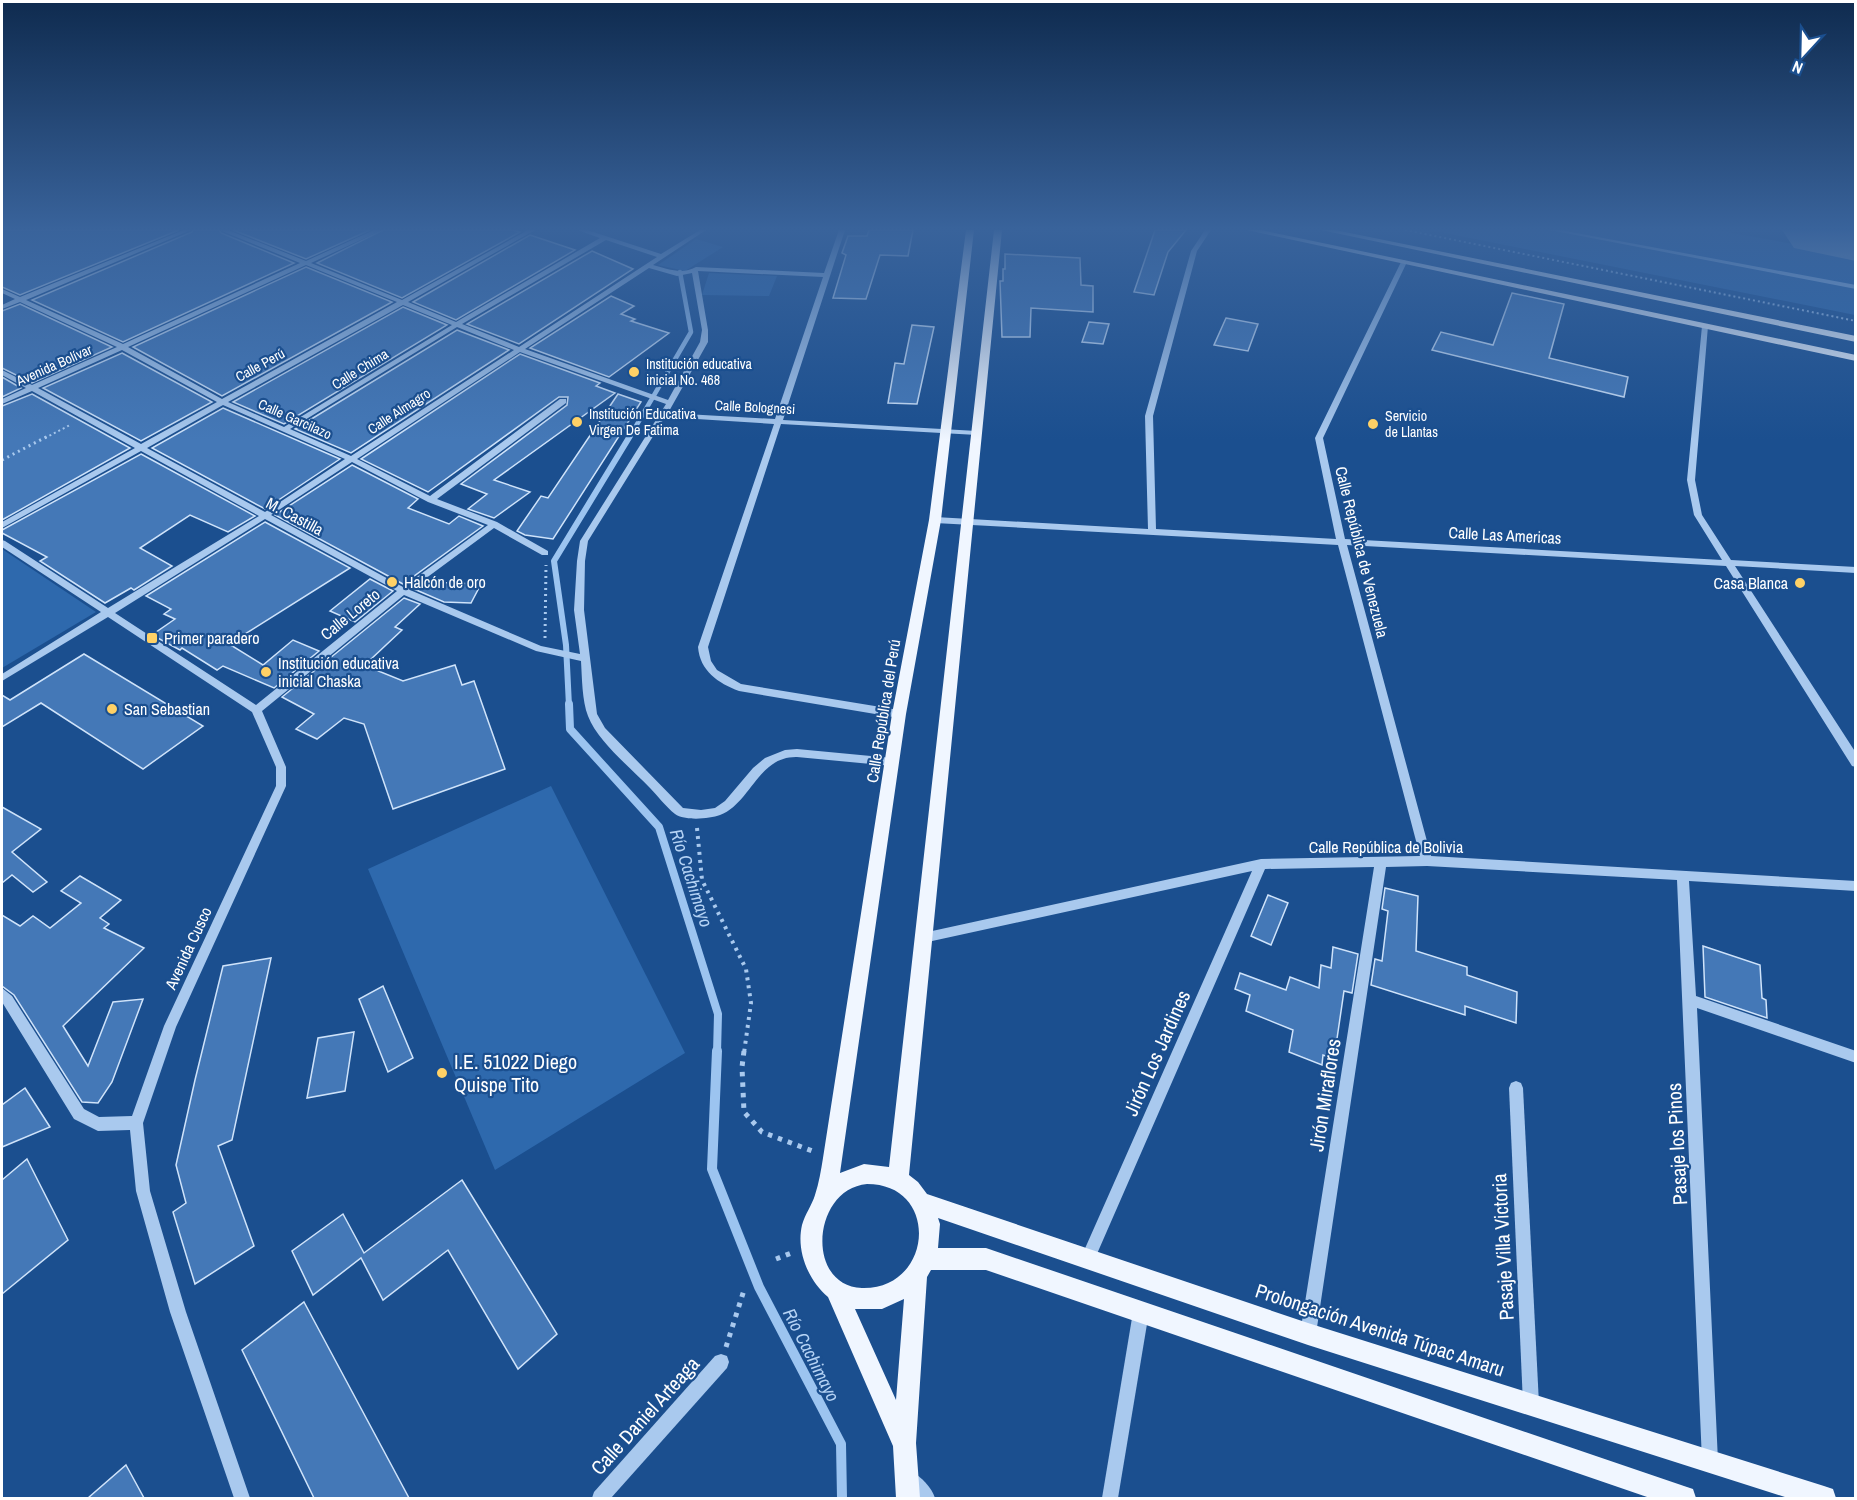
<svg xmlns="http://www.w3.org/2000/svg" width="1857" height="1500" font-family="'Archivo Narrow',sans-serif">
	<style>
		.green { fill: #2e69ad }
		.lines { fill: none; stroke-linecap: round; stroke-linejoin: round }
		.stream-far3 { stroke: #9cc4f0; stroke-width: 4.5 }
		.stream-far2 { stroke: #9cc4f0; stroke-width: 6 }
		.stream-far1 { stroke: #9cc4f0; stroke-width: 8 }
		.stream { stroke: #9cc4f0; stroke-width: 10 }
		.taxiway { fill: #8da7c7; fill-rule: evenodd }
		.runway { fill: #8da7c7; fill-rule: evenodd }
		.building { fill: #4478b7; stroke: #cfe3fa; stroke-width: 1.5 }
		.path-far3 { stroke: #a9c9ee; stroke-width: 2; stroke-dasharray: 2 3; stroke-linecap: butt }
		.path-far2 { stroke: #a9c9ee; stroke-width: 3; stroke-dasharray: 2 4; stroke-linecap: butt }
		.path-far1 { stroke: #a9c9ee; stroke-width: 4; stroke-dasharray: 3 5; stroke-linecap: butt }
		.path { stroke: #a9c9ee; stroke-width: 5; stroke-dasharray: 4.5 6; stroke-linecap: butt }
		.minor { fill: #a9c9ee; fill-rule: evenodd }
		.major { fill: #f0f6ff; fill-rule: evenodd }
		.poi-dot { fill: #ffd166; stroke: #1b4f8f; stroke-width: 2 }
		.labels { text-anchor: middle; stroke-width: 4.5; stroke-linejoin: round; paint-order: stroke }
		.far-poi-label { font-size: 14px; fill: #fff; stroke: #1b4f8f; text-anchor: start }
		.far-street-label { font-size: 14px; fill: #fff; stroke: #1b4f8f }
		.street-label { font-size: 16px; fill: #fff; stroke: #1b4f8f }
		.poi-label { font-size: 16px; fill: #fff; stroke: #1b4f8f; text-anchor: start }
		.water-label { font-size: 18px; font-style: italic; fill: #b5d3f5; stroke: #1b4f8f }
		.near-street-label { font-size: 20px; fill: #fff; stroke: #1b4f8f }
		.near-poi-label { font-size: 20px; fill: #fff; stroke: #1b4f8f; text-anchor: start }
	</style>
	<rect width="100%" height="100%" fill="#1b4f8f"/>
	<g class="green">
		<path d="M1430,230H1716L1855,255V315Z"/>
		<path d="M696,239L723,247L685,271L658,265Z"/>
		<path d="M709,273L777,276L769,296L702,295Z"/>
		<path d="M2,549L96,612L2,668Z"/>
		<path d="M551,786L685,1053L495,1170L368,869Z"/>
	</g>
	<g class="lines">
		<path class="stream-far3" d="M629,438L691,332L680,272"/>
		<path class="stream-far2" d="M569,706L566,645L554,561L630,436"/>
		<path class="stream-far1" d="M569,704L570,729L659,827L718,1014L717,1053"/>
		<path class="stream" d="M717,1051L712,1169L759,1287L841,1444L842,1498"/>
		<path class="taxiway" d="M1829,230H1856V241L1844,243L1832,240L1827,233Z"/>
		<path class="runway" d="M1782,230H1856V261L1794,248Z"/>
	</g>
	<g class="building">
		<path d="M2,230H179L20,295L2,287Z"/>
		<path d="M193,230H219L221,233L294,263L123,342L32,300L192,232Z"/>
		<path d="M233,230H370L306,259Z"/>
		<path d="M383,230H513L520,232L402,298L317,263Z"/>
		<path d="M869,230H913L908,256L880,255L866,299L833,298L846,255L842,253L848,236H867Z"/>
		<path d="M1155,230H1186L1168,252L1154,295L1134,292Z"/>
		<path d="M530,235L575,250L456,320L413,302Z"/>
		<path d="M592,251L633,269L519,344L467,324Z"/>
		<path d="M1005,254L1080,258L1081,285L1093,286V312L1031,308L1030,337H1002L1000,281H1003V269H1005Z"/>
		<path d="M306,267L392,302L222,396L133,347Z"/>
		<path d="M1512,293L1564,304L1549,358L1628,377L1624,397L1432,350L1441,332L1493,345Z"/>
		<path d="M611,296L634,306L621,314L635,319L631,321L669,333L609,377L530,348Z"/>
		<path d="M20,304L112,347L32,383L2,368V311Z"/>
		<path d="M403,307L447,325L284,424L233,402Z"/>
		<path d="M1226,318L1258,324L1248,351L1214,345Z"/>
		<path d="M1089,322L1109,324L1103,344L1082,342Z"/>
		<path d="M912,325L934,327L917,404L888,403L895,363L904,364Z"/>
		<path d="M457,330L509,350L351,453L295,429Z"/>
		<path d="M122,353L212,402L141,441L43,388Z"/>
		<path d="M520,354L600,383L596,386L615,393L494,480L530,492L494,518L468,509L487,494L461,484L567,405L568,397H559L428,492L361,459Z"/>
		<path d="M2,377L21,388L2,397Z"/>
		<path d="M32,394L130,448L2,520V406Z"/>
		<path d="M618,394L641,402L553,539L525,535L517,531L541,496L548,498Z"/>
		<path d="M223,408L340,459L265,509L152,448Z"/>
		<path d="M141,454L255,516L228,532L190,515L140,548L172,566L134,590L131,588L105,603L40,561L47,557L2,533V530Z"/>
		<path d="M352,465L418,499L408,508L449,524L459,516L483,526L403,584L275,515Z"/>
		<path d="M265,522L350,568L229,644L263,665L293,640L319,651L274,688L223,666L217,670L182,648L180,650L152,635L175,619L164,614L171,609L146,596Z"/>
		<path d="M370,579L393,591L355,622L330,611Z"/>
		<path d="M425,582L481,584L471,603L444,602L414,589Z"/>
		<path d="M404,598L420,604L395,627L402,630L369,661L376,664L371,668L403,681L455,665L462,685L474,681L505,769L393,809L364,724L344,718L317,739L296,729L314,714L282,697Z"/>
		<path d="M84,654L203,726L143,769L41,703L2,727V695L10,700Z"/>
		<path d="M2,807L41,829L12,852L47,882L33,892L12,875L2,883Z"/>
		<path d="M80,876L121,900L100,918L109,924L104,928L144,948L63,1026L88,1066L113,1002L143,999L112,1082L98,1103L82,1102L14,995L2,986V915L20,926L33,916L50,928L81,903L61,891Z"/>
		<path d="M1385,888L1418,896L1416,951L1467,967V975L1517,992L1516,1023L1465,1006V1015L1371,985L1375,959L1382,961L1388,911L1382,909Z"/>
		<path d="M1268,895L1288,903L1271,945L1251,936Z"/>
		<path d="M1703,946L1760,965L1762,998L1766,1000L1767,1018L1705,997Z"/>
		<path d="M1333,947L1358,954L1352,993L1344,991L1334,1059L1323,1055L1322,1065L1289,1052L1293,1030L1246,1011L1250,995L1235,989L1240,973L1286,990L1290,977L1319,988L1321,965L1331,968Z"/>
		<path d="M271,958L232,1140L218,1146L254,1246L195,1284L173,1212L186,1203L176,1165L195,1080L223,966Z"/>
		<path d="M383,986L413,1058L388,1072L359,999Z"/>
		<path d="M354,1032L345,1091L307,1098L318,1038Z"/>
		<path d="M25,1088L50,1127L2,1147V1105Z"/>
		<path d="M27,1159L68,1240L2,1294V1180Z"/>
		<path d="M462,1180L557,1334L518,1369L448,1250L383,1300L361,1258L313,1295L292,1251L343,1214L364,1253Z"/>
		<path d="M304,1302L409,1498H314L242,1350Z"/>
		<path d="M126,1465L144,1498H88Z"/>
	</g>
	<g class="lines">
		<g class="path-far3">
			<path d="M1405,230L1856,321"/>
			<path d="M45,438L70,425"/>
		</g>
		<g class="path-far2">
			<path d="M2,460L48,436"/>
			<path d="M545,638L546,565"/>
		</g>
		<path class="path-far1" d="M697,828L702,880L746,969L751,1003L744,1053"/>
		<g class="path">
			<path d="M744,1051L742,1067L744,1112L762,1132L815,1152"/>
			<path d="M776,1259L794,1252"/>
			<path d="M726,1347L744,1290"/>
		</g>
		<g class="minor">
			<path d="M184,230H191L26,300L123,344L300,263L222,231L221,230H228L306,261L374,230H381L380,231L311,263L402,300L528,230H535L408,302L456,322L600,238L580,231L579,230H587L661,254L700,230H706L653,265C668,269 682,275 696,267L824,273L839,230H845L783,420L977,431L981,433L977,435L781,424L708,647L711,661L717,670L741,684L899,710L904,714L899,718L739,691C718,683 700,671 698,647L774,424L665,417L588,541L585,561L584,610L597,714L605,728L683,808L701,810L715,808L725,801L753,768L765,758L785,750L797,749L892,758L896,759L897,762L896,765L892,766L797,757C758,756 751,803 720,815C709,819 685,821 675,814C666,807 658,796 650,788C630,767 598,742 588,716C582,701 582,677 581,661L536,651L404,595L262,711L286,767V786L176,1027L143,1123L150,1191L186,1312L250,1498H234L170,1312L136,1191L130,1130L98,1131L74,1119L2,1002V988L12,996L84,1109L99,1117L132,1116L164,1026L276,786V767L252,712L108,617L2,681V674L101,612L2,547V540L5,541L108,608L259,516L141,451L2,528V522L135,448L32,391L2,404V399L26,388L2,375V370L32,385L117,347L20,302L2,309V305L15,299L2,293V289L20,297ZM606,240L657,257L519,347L462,324ZM306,265L397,302L222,399L128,347ZM649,268L677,276L692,273L702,330L700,342L668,400L525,349ZM698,271L823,277L775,419L668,413L708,342V330ZM403,305L452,325L284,427L228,402ZM457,327L514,350L351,456L290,429ZM122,350L217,402L141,444L38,388ZM520,352L666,404L580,541L577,561L574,610L580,654L541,646L410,590L494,528L542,555H548V551L497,522L437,499L566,403V399H560L430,496L357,459ZM223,405L345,459L265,512L147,448ZM352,462L428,502L488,525L403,587L271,515ZM265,519L397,591L256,705L115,613Z"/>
			<path d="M1205,230H1211L1197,251L1153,416L1156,529L1336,539L1315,438L1401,262L1404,260L1407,262L1323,438L1345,539L1722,560L1694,515L1687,480L1702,326L1705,324L1708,326L1695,480L1702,515L1731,560L1856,567V573L1735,566L1856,753V767L1852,766L1726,566L1347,545L1431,856L1856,881V891L1689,881L1696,996L1856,1051V1063L1697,1008L1718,1461L1716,1467L1710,1469L1704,1467L1702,1461L1677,880L1427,866L1386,867L1316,1334L1313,1339L1308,1342L1303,1339L1300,1334L1374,867L1265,869L1093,1263L1088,1265L1083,1263L1081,1258L1083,1253L1252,871L923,943L919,942L917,938L919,934L923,933L1261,859L1420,856L1338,545L935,523L931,520L935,517L1148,529L1145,416L1191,251Z"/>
			<path d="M1550,230H1560L1856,285V289Z"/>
			<path d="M1516,1081L1521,1083L1523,1088L1539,1404L1537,1410L1531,1412L1525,1410L1523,1404L1509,1088L1511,1083Z"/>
			<path d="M1141,1304L1146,1307L1149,1312L1118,1498H1102L1133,1312L1136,1307Z"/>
			<path d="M721,1354L727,1356L729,1362L727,1368L611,1498H592L594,1492L715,1356Z"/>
			<path d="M911,1472C921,1476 932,1488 935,1498H916L905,1486L903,1480L905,1474Z"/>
		</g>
		<g class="major">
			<path d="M966,230H974L941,520L906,714L840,1173L864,1164L889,1167L994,230H1002L909,1175L918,1182L927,1194L1308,1323L1824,1486L1833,1489L1836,1498H1788L1308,1345L938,1218L940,1224L938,1248H986L1684,1486L1693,1489L1696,1498H1650L986,1270H931L927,1277L916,1443L920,1498H896L893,1446L828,1297C808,1280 796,1251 802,1225C805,1214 812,1205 815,1195C819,1183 821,1170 823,1158L892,714L929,520ZM867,1184C941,1184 933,1290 862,1288C805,1286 812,1189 867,1184ZM904,1299L896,1400L855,1309H882Z"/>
			<path d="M1247,230H1261L1856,355V361Z"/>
			<path d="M1321,230H1335L1856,336V342Z"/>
		</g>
	</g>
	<linearGradient id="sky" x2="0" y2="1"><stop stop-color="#0f2b4f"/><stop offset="0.52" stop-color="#39639b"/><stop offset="1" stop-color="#39639b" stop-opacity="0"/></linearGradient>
	<rect width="1857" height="440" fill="url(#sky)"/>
	<g class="poi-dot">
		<circle cx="634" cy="372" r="6"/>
		<circle cx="577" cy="422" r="6"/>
		<circle cx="1373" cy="424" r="6"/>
		<circle cx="392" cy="582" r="6"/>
		<circle cx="1800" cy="583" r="6"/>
		<rect x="146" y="632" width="12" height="12" rx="3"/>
		<circle cx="266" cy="672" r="6"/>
		<circle cx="112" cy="709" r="6"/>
		<circle cx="442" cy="1073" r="6"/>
	</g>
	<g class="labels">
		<g class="far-poi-label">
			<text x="646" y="369">Institución educativa<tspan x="646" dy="16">inicial No. 468</tspan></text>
			<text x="589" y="419">Institución Educativa<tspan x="589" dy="16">Virgen De Fatima</tspan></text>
			<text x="1385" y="421">Servicio<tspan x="1385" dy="16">de Llantas</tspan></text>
		</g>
		<g class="far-street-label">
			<text transform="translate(54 365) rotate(-24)" y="5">Avenida Bolívar</text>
			<text transform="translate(260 365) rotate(-29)" y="5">Calle Perú</text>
			<text transform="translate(360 369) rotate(-32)" y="5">Calle Chima</text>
			<text transform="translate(755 407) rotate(3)" y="5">Calle Bolognesi</text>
			<text transform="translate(399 411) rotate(-33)" y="5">Calle Almagro</text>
			<text transform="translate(295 419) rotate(24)" y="5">Calle Garcilazo</text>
		</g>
		<g class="street-label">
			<text transform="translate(295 516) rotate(28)" y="6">M. Castilla</text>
			<text transform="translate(1505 535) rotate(3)" y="6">Calle Las Americas</text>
			<text transform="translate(1362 552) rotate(76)" y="6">Calle República de Venezuela</text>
			<text transform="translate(350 614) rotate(-39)" y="6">Calle Loreto</text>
			<text transform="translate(883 711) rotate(-81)" y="6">Calle República del Perú</text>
			<text x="1386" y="853">Calle República de Bolivia</text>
			<text transform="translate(188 948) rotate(-65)" y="6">Avenida Cusco</text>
		</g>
		<g class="poi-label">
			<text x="404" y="588">Halcón de oro</text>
			<text x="1788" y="589" text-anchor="end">Casa Blanca</text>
			<text x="164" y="644">Primer paradero</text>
			<text x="278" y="669">Institución educativa<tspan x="278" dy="18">inicial Chaska</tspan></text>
			<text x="124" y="715">San Sebastian</text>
		</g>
		<g class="water-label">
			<text transform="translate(691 878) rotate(72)" y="6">Río Cachimayo</text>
			<text transform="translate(811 1355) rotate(63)" y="6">Río Cachimayo</text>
		</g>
		<g class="near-street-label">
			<text transform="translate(1157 1053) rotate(-66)" y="7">Jirón Los Jardines</text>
			<text transform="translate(1325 1095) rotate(-81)" y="7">Jirón Miraflores</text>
			<text transform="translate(1677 1144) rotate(-93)" y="7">Pasaje los Pinos</text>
			<text transform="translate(1503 1247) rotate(-93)" y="7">Pasaje Villa Victoria</text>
			<text transform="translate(1380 1330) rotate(18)" y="7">Prolongación Avenida Túpac Amaru</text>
			<text transform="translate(645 1416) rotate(-48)" y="7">Calle Daniel Arteaga</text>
		</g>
		<g class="near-poi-label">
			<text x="454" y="1069">I.E. 51022 Diego<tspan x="454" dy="23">Quispe Tito</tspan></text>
		</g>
	</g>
	<rect width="1857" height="1500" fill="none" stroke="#ffffff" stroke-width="6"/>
	<g transform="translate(1803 54) rotate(202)" stroke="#1b4f8f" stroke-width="4.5" paint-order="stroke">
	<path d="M0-4.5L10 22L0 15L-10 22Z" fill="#ffffff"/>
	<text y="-9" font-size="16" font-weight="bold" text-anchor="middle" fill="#ffffff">N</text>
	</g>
</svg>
